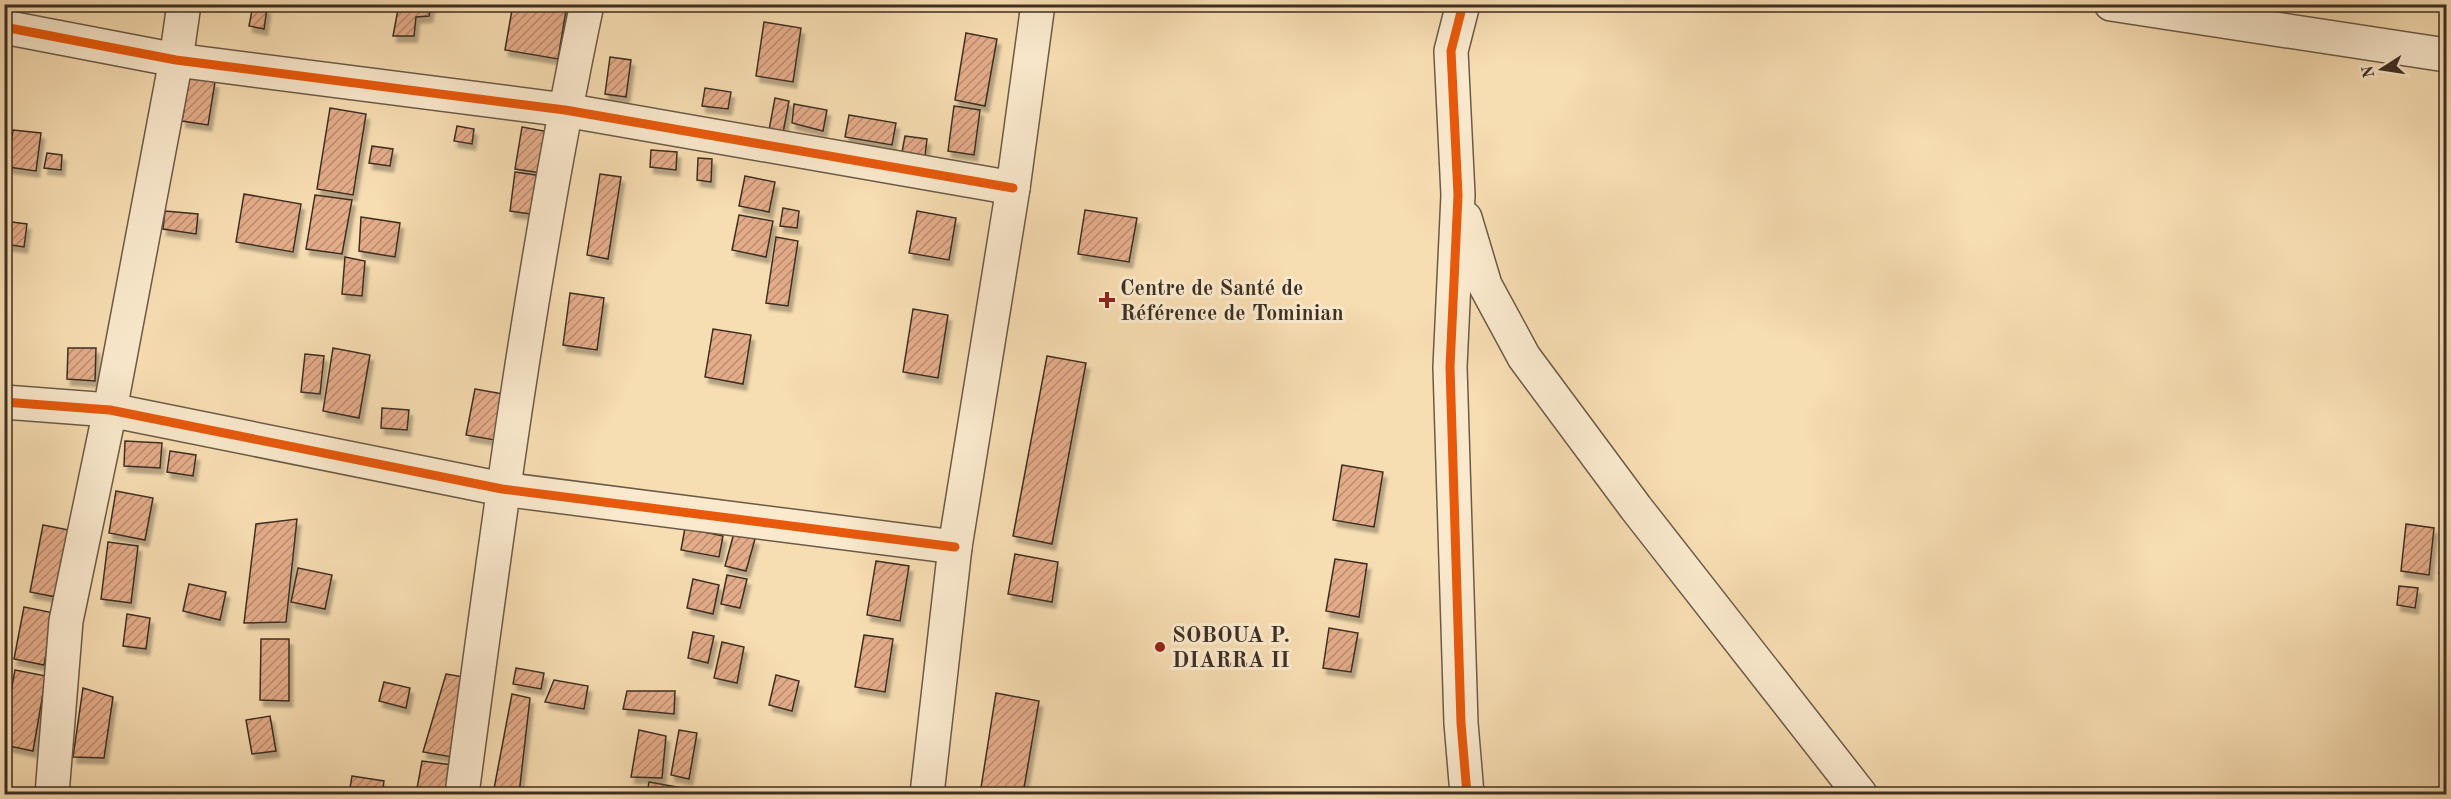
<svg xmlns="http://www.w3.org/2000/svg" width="2451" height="799" font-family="'Old Standard TT',serif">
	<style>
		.building { fill: url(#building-hatch); stroke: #3d2f24; stroke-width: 1.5; filter: url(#shadow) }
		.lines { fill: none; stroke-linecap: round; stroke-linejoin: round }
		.minor-casing { stroke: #6c5a48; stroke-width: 36 }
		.minor { stroke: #fae9cd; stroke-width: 33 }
		.cycleway-casing { stroke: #fae9cd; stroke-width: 13 }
		.cycleway { stroke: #e8590c; stroke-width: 9 }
		.poi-dot { fill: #8f2418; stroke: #fae9cd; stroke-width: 2 }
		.labels { text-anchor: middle; stroke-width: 6; stroke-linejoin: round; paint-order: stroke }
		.poi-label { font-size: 22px; font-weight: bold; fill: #3d2f24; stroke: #fae9cd; text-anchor: start }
	</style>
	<defs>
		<pattern id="building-hatch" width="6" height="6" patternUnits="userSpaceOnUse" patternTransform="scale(1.5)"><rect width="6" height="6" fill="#e4ac89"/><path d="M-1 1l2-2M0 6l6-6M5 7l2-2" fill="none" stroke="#ba8c70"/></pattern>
		<filter id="shadow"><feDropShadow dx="3.5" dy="6" stdDeviation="1.5" flood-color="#0004"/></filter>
	</defs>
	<rect width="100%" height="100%" fill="#f7ddb2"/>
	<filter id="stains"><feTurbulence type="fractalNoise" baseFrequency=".00333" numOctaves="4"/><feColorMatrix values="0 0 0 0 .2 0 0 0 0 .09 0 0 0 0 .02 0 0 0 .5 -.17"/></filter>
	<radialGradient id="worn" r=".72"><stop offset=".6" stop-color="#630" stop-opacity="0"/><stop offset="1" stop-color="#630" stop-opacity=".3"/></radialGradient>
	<g class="building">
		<path d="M399,4H431L429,16L416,17L414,36H393Z"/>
		<path d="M513,4H567L558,59L505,50Z"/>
		<path d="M253,5L267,8L264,29L249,26Z"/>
		<path d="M764,22L801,28L793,82L756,76Z"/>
		<path d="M966,33L997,39L985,106L955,100Z"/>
		<path d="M610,57L631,60L626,97L605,94Z"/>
		<path d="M189,77L215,82L208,125L182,121Z"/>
		<path d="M705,88L731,92L728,109L702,106Z"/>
		<path d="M775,98L789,101L783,133L769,130Z"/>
		<path d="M794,104L827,110L823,131L792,123Z"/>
		<path d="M954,106L980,110L974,155L948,151Z"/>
		<path d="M330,108L366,114L353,195L317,189Z"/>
		<path d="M849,115L896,123L892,145L845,137Z"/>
		<path d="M457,126L474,129L472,144L454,141Z"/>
		<path d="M522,127L555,133L548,174L515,169Z"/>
		<path d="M13,130L41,133L36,171L8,167Z"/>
		<path d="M905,136L927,139L925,156L902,152Z"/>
		<path d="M372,146L393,149L390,166L369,163Z"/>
		<path d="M651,150L677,152L676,170L650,167Z"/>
		<path d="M47,153L62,155L61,170L44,168Z"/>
		<path d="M698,158L712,159L711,182L697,180Z"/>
		<path d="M515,172L549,177L545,216L510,211Z"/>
		<path d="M600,174L621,177L608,259L587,255Z"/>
		<path d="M745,176L775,182L769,212L739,206Z"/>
		<path d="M244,194L301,204L293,252L236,242Z"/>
		<path d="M315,195L352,200L342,254L306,249Z"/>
		<path d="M783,208L799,211L797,228L780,226Z"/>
		<path d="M1085,210L1137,218L1129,262L1078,254Z"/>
		<path d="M165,211L198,214L196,234L163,229Z"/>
		<path d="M917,211L956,218L949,260L909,253Z"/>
		<path d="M739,215L773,221L766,257L732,250Z"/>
		<path d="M361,217L400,223L395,257L359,251Z"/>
		<path d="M4,221L27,224L24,247L4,244Z"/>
		<path d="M776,237L798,241L788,306L766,303Z"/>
		<path d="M345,257L365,261L362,296L342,294Z"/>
		<path d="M570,293L604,298L597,350L563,345Z"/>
		<path d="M913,309L948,315L938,378L903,372Z"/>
		<path d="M713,329L751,335L743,384L705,377Z"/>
		<path d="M68,348H96L95,381L67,379Z"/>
		<path d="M333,348L370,355L359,418L323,411Z"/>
		<path d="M305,354L324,356L320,394L301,392Z"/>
		<path d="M1047,356L1086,363L1052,544L1013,536Z"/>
		<path d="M475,389L514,396L506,442L466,435Z"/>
		<path d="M382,408L409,410L407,430L381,428Z"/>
		<path d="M125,441L162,443L160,468L124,466Z"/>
		<path d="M170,451L196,455L193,476L167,472Z"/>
		<path d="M1342,465L1383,472L1374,527L1333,520Z"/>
		<path d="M116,491L153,498L145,540L109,533Z"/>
		<path d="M297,519L286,622L244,623L256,524Z"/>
		<path d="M2406,524L2434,528L2429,575L2401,571Z"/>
		<path d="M43,525L69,530L56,597L30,592Z"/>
		<path d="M685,528L723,536L719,557L681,550Z"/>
		<path d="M734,533L755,539L746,571L725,566Z"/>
		<path d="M108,542L138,546L131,603L101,599Z"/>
		<path d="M2445,542H2446V575L2439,574Z"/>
		<path d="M1015,554L1058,562L1052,602L1008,594Z"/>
		<path d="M1335,559L1367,564L1359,617L1326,611Z"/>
		<path d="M876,561L909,566L900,621L867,615Z"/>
		<path d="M298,568L332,575L325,609L291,602Z"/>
		<path d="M727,575L747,579L740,608L721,604Z"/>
		<path d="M693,579L719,585L713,614L687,608Z"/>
		<path d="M189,584L226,592L220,620L183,611Z"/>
		<path d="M2399,586L2418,588L2415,608L2397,605Z"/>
		<path d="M24,607L54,613L44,665L14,659Z"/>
		<path d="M127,614L150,618L146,649L123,646Z"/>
		<path d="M1329,628L1358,633L1351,672L1323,668Z"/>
		<path d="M693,632L714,636L708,663L688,658Z"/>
		<path d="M864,635L893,639L885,692L855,687Z"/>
		<path d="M261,639H289V701L260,700Z"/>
		<path d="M722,642L744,647L737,683L714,678Z"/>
		<path d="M516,668L544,673L541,689L513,684Z"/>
		<path d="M15,670L46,676L33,751L4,745V730Z"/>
		<path d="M446,674L464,677L452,757L423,752Z"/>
		<path d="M776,675L799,681L792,711L769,705Z"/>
		<path d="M554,680L588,686L584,709L545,702Z"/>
		<path d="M384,682L410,688L406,708L379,701Z"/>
		<path d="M83,688L113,697L104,758L73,757Z"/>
		<path d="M627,691H675L674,714L623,709Z"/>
		<path d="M996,693L1039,701L1023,794H980Z"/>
		<path d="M512,694L530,698L519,794H493Z"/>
		<path d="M270,716L276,751L252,754L246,720Z"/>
		<path d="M639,730L666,736L662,778L631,777Z"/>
		<path d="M679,730L697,733L689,779L671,775Z"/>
		<path d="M422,761L453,765L446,794H416Z"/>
		<path d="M352,776L384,781L382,794H349Z"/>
		<path d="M649,782L683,788L681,794H647Z"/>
		<path d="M584,790L617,794H583Z"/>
	</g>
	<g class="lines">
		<defs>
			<g id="minor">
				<path d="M1463,4L1451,51L1458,195L1450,367L1461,723L1467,794"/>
				<path d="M2111,4L2446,55"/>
				<path d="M4,27L176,60L565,110L1013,188"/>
				<path d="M1465,218L1485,285L1524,357L1636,508L1860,794"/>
				<path d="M4,402L110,410L502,489L955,547"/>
				<path d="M52,794L66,621L110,410L176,60L184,4"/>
				<path d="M462,794C497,530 532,265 587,4"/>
				<path d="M927,794L955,547L1013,188L1038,4"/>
			</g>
		</defs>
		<use href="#minor" class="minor-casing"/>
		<use href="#minor" class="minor"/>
		<defs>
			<g id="cycleway">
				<path d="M1463,4L1451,51L1458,195L1450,367L1461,723L1467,794"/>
				<path d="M4,27L176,60L565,110L1013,188"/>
				<path d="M4,402L110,410L502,489L955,547"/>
			</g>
		</defs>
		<use href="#cycleway" class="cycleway-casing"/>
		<use href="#cycleway" class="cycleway"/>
	</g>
	<g class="poi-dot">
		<path d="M1104 291h6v6h6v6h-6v6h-6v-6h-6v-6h6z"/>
		<circle cx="1160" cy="647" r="6"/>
	</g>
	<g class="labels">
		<g class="poi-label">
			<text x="1120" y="295">Centre de Santé de<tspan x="1120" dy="25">Référence de Tominian</tspan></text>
			<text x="1172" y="642">SOBOUA P.<tspan x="1172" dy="25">DIARRA II</tspan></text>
		</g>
	</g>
	<rect width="2451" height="799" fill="none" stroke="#f7ddb2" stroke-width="24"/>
	<rect x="6" y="6" width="2439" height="787" fill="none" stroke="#3d2f24" stroke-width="3"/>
	<rect x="12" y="12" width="2427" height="775" fill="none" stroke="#3d2f24" stroke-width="1.5"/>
	<g transform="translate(2382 69) rotate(258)" stroke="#fae9cd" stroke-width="4.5" paint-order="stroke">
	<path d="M0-4.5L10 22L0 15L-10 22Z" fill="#3d2f24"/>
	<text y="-9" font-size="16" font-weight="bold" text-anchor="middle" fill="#3d2f24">N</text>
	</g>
	<rect width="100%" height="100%" filter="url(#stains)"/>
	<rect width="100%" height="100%" fill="url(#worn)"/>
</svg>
